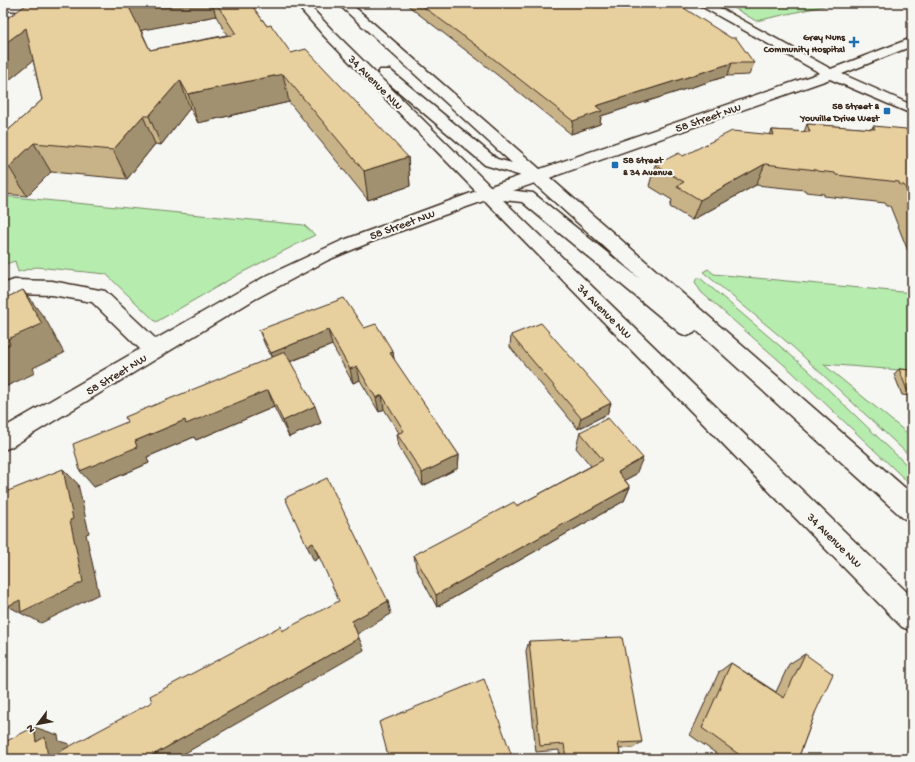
<svg xmlns="http://www.w3.org/2000/svg" width="915" height="762" font-family="'Gochi Hand',sans-serif">
	<style>
		.green { fill: #b6ecae; stroke: #788b66 }
		.lines { fill: none; stroke-linecap: round; stroke-linejoin: round }
		.minor-casing { stroke: #3b2a1e; stroke-width: 3 }
		.major-casing { stroke: #3b2a1e; stroke-width: 3 }
		.minor { fill: #f6f6f2; fill-rule: evenodd }
		.major { fill: #f6f6f2; fill-rule: evenodd }
		.wall { fill: #c8b288; stroke: #3b2a1e; fill-rule: evenodd }
		.shaded-wall { fill: #a2916f; stroke: #3b2a1e }
		.building { fill: #e8cf9e; stroke: #3b2a1e }
		.poi-dot { fill: #1f6fb2; stroke: #f6f6f2; stroke-width: 1.5 }
		.labels { text-anchor: middle; stroke-width: 4; stroke-linejoin: round; paint-order: stroke }
		.far-poi-label { font-size: 10px; font-weight: bold; fill: #3b2a1e; stroke: #f6f6f2; text-anchor: end }
		.street-label { font-size: 12px; fill: #3b2a1e; stroke: #f6f6f2 }
	</style>
	<rect width="100%" height="100%" fill="#f6f6f2"/>
	<filter id="ink" filterUnits="userSpaceOnUse"><feTurbulence type="fractalNoise" baseFrequency=".025" numOctaves="2"/><feDisplacementMap in="SourceGraphic" scale="8" xChannelSelector="R" yChannelSelector="G"/><feConvolveMatrix kernelMatrix="1 2 1 2 8 2 1 2 1" color-interpolation-filters="sRGB"/></filter>
	<g filter="url(#ink)">
		<g class="green">
			<path d="M726,3H837L756,21Z"/>
			<path d="M3,196L304,225L315,235L241,273L156,322L106,274L36,267L18,272L15,261L3,265Z"/>
			<path d="M708,269L714,274L912,293V371L823,364L912,437V458L793,347L703,272Z"/>
			<path d="M697,278H700L807,369L912,470V486L791,371L701,292L695,282Z"/>
		</g>
		<g class="lines">
			<defs>
				<g id="minor">
					<path d="M697,3H711L831,69L912,38V46L842,74L912,105V114L830,79L441,216L371,242L328,260L255,299L11,447L3,450V428L140,349L92,302L52,295L16,294L3,299V284L14,280L52,281L105,291L156,339L266,276L341,241L482,189L820,73L699,5Z"/>
					<path d="M3,4L39,6L43,7L45,9L43,11L39,12L3,10Z"/>
				</g>
				<path id="major" d="M295,3H307L333,31L492,188L533,193L640,279L528,178L485,165L380,76L378,73L380,70H390L497,159L512,163L337,3H350L912,494V522L903,518L696,330L694,333L687,336L680,333L522,202L503,200L912,597V631L902,627L325,37Z"/>
			</defs>
			<use href="#minor" class="minor-casing"/>
			<use href="#major" class="major-casing"/>
			<use href="#minor" class="minor"/>
			<use href="#major" class="major"/>
		</g>
		<g class="wall">
			<path d="M29,3H250L267,26L291,53L408,157L410,186L368,200L289,102L198,123L190,108L161,145L155,144L127,179L51,172L27,196L3,194V135L42,100L33,60L3,85ZM216,16L227,35L150,50L141,30Z"/>
			<path d="M405,3H676L754,63L749,75L727,76L601,116L600,124L571,134L481,62L416,12Z"/>
			<path d="M807,124L872,129L873,126L912,133V261L890,206H887L885,203L824,196V194L806,192L805,190L756,185L692,220L670,207L672,200L649,186L655,165L683,156L770,135L772,130L804,132Z"/>
			<path d="M364,328L393,352L394,360L459,455L458,468L423,486L399,447L397,434L399,433L384,409L379,412L360,380L353,383L332,345L290,362L321,423L289,437L274,407L196,440L194,437L147,457L149,463L94,487L127,422L272,358L265,345L259,330Z"/>
			<path d="M511,335L611,403L607,414L578,429L510,347Z"/>
			<path d="M899,369L912,370V396L902,395L894,374Z"/>
			<path d="M580,432L636,474L625,480L630,487L624,501L437,607L416,568L414,555L517,506L591,466L576,448Z"/>
			<path d="M529,641L642,742L633,748L619,749L621,759H560L559,750L536,752L526,651Z"/>
			<path d="M805,654L815,713L798,759H724L690,735L719,672L731,663L776,692L789,664Z"/>
		</g>
		<g class="shaded-wall">
			<path d="M138,3H212L216,16L138,31L128,5Z"/>
			<path d="M26,28L40,55L3,85V45Z"/>
			<path d="M732,63L727,76L601,116L600,124L571,134L573,121L596,106Z"/>
			<path d="M283,74L289,102L198,123L188,94Z"/>
			<path d="M180,80L190,108L161,145L149,116Z"/>
			<path d="M143,116L155,144L127,179L113,150Z"/>
			<path d="M34,143L51,172L27,196L9,167Z"/>
			<path d="M408,157L410,186L368,200L364,171Z"/>
			<path d="M765,164L756,185L692,220L700,200Z"/>
			<path d="M23,290L46,320L64,353L33,368L35,373L3,388V347L8,339Z"/>
			<path d="M328,330L332,345L276,367L271,353Z"/>
			<path d="M393,352L395,366L390,353Z"/>
			<path d="M357,366L360,380L353,383L350,369Z"/>
			<path d="M268,390L274,407L196,440L194,437L147,457L149,463L94,487L80,471L135,441L185,420Z"/>
			<path d="M382,395L384,409L379,412L376,398Z"/>
			<path d="M611,403L607,414L578,429L581,418Z"/>
			<path d="M315,406L321,423L289,437L283,421Z"/>
			<path d="M459,455L458,468L423,486L422,473Z"/>
			<path d="M643,458L636,474L612,487L618,472Z"/>
			<path d="M63,469L78,484L89,533L86,534L99,594L41,623L30,617H28L8,606L70,520Z"/>
			<path d="M630,487L624,501L437,607L436,595Z"/>
			<path d="M313,543L319,558L314,561L307,546Z"/>
			<path d="M388,601L391,614L357,634L352,621Z"/>
			<path d="M359,638L364,650L175,759H146Z"/>
			<path d="M34,727L58,735L59,741L69,744L71,759L48,758L36,742Z"/>
		</g>
		<g class="building">
			<path d="M29,3H138L128,5L150,50L236,34L216,3H250L267,26L271,25L291,53L306,49L408,157L364,171L283,74L188,94L180,80L149,116H143L113,150L34,143L9,167L3,166V135L42,100L26,28L3,45V21Z"/>
			<path d="M418,3H676L731,38H736L754,63H732L596,106L602,111L573,121L481,49Z"/>
			<path d="M807,124L875,129L873,126L906,129L908,133H912V204L904,185H900L899,182L836,175L835,173L817,171L816,170L765,164L700,200L677,186L684,182L655,165L679,153L683,156L732,131L774,135L772,130L810,132Z"/>
			<path d="M23,290L42,324L8,339L10,344L3,347V295L5,298Z"/>
			<path d="M344,298L364,328L376,324L393,352L390,353L459,455L422,473L397,434L404,431L382,395L376,398L357,366L350,369L328,330L271,353L259,330Z"/>
			<path d="M541,323L611,403L581,418L511,335Z"/>
			<path d="M285,352L315,406L283,421L268,390L186,424L185,420L135,441L137,447L80,471L73,444L127,422L125,417Z"/>
			<path d="M899,369L912,370V390H907Z"/>
			<path d="M608,418L643,458L618,472L630,487L436,595L414,555L514,502L517,506L603,460L580,432Z"/>
			<path d="M63,469L73,519L70,520L83,582L21,612L20,600L8,606L3,567V493Z"/>
			<path d="M327,478L388,601L352,621L359,638L146,759H3V743L34,727L36,742L45,737L48,758L152,702L150,696L281,626L282,631L339,601L313,543L307,546L285,498Z"/>
			<path d="M622,637L642,742L618,743L621,759H566L564,744L540,746L529,641Z"/>
			<path d="M805,654L833,674L815,713L798,759H740L741,756L702,728L731,663L784,698Z"/>
			<path d="M484,679L513,759H389L379,722Z"/>
		</g>
	</g>
	<g class="poi-dot">
		<path d="M852 36h4v4h4v4h-4v4h-4v-4h-4v-4h4z"/>
		<rect x="883" y="107" width="8" height="8" rx="2"/>
		<rect x="611" y="161" width="8" height="8" rx="2"/>
	</g>
	<g class="labels">
		<g class="far-poi-label">
			<text x="845" y="40">Grey Nuns<tspan x="845" dy="12">Community Hospital</tspan></text>
			<text x="879" y="109">58 Street &amp;<tspan x="879" dy="12">Youville Drive West</tspan></text>
			<text x="623" y="163" text-anchor="start">58 Street<tspan x="623" dy="12">&amp; 34 Avenue</tspan></text>
		</g>
		<g class="street-label">
			<text transform="translate(376 82) rotate(45)" y="4">34 Avenue NW</text>
			<text transform="translate(708 117) rotate(-19)" y="4">58 Street NW</text>
			<text transform="translate(402 224) rotate(-20)" y="4">58 Street NW</text>
			<text transform="translate(605 311) rotate(45)" y="4">34 Avenue NW</text>
			<text transform="translate(116 374) rotate(-31)" y="4">58 Street NW</text>
			<text transform="translate(835 540) rotate(45)" y="4">34 Avenue NW</text>
		</g>
	</g>
	<rect width="915" height="762" fill="none" stroke="#f6f6f2" stroke-width="16"/>
	<rect x="8" y="8" width="899" height="746" fill="none" stroke="#3b2a1e" stroke-width="1.5" filter="url(#ink)"/>
	<g transform="translate(38 724) rotate(238)" stroke="#f6f6f2" stroke-width="3" paint-order="stroke">
	<path d="M0-3L7 15L0 10L-7 15Z" fill="#3b2a1e"/>
	<text y="-6" font-size="11" font-weight="bold" text-anchor="middle" fill="#3b2a1e">N</text>
	</g>
</svg>
